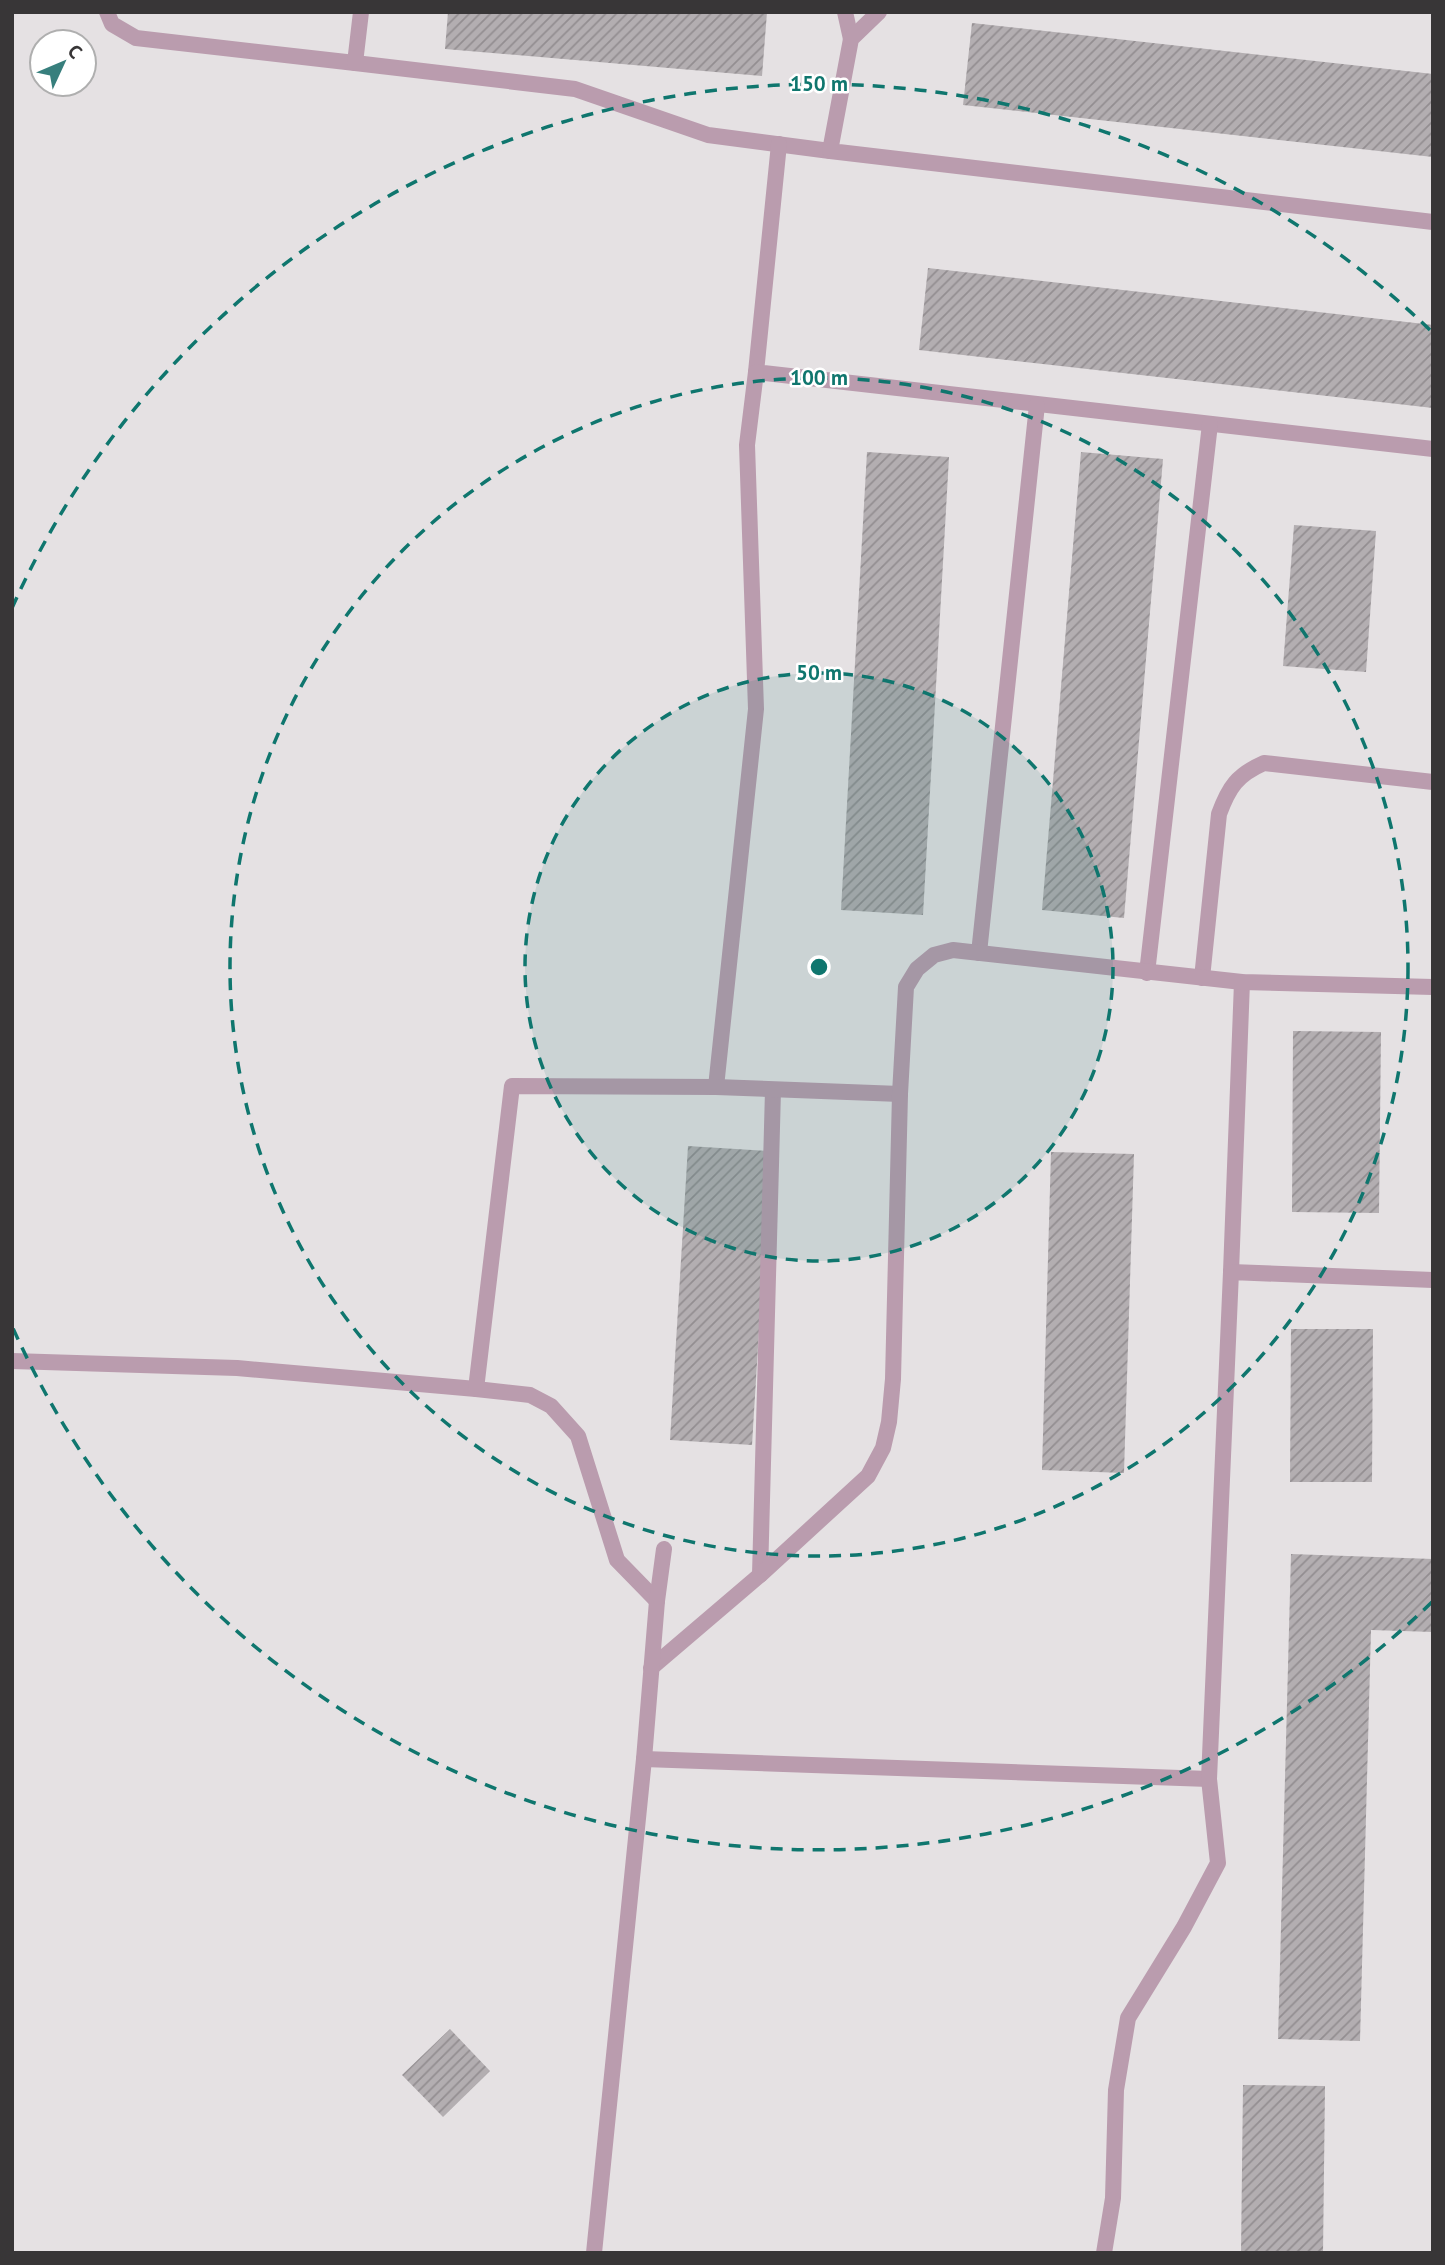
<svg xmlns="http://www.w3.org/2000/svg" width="1445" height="2265" font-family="'PT Sans',sans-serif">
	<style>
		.building { fill: url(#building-hatch) }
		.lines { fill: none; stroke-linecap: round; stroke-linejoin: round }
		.service { stroke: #ba9cae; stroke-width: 16 }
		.ring { fill: none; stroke: #0f766e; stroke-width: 3.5; stroke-dasharray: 12 9 }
		.centre { fill: #0f766e; stroke: #fff; stroke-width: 3.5 }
		.ring-label { font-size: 21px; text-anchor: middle; font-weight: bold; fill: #0f766e; stroke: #fff; stroke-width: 5; stroke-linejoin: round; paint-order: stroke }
	</style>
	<defs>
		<pattern id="building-hatch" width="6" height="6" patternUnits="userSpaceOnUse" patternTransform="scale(1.75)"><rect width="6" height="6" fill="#b3aeb1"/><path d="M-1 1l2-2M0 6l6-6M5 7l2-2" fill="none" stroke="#938e91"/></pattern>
	</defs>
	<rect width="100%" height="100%" fill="#e5e1e3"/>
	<g class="building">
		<path d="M448,12H767L762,76L445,49Z"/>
		<path d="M972,23L1433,74V157L963,105Z"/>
		<path d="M928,268L1433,325V408L919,350Z"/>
		<path d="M867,452L949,457L923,915L841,910Z"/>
		<path d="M1081,452L1163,459L1124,918L1042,910Z"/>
		<path d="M1294,525L1376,531L1366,672L1283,666Z"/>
		<path d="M1293,1031L1381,1032L1379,1213L1292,1212Z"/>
		<path d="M688,1146L770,1151L752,1445L670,1440Z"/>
		<path d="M1051,1152L1134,1154L1124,1473L1042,1470Z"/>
		<path d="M1291,1329H1373L1372,1482H1290Z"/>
		<path d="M1291,1554L1433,1559V1632L1371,1630L1360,2041L1278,2039Z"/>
		<path d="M450,2029L490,2071L443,2117L402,2075Z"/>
		<path d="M1243,2085L1325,2086L1323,2253H1241Z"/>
	</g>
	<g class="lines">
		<g class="service">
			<path d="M107,12L112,24L136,38L355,63"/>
			<path d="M361,12L355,63L575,89L708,135L830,151"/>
			<path d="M845,12L851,39"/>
			<path d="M879,12L851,39L830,151L1433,222"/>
			<path d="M779,144L756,372L1433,449"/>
			<path d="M979,953L1037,405"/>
			<path d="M1147,973L1210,424"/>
			<path d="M1202,978L1219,814C1229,787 1237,775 1264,763L1433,782"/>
			<path d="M716,1087L756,709L747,445L756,372"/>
			<path d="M1231,1272L1242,982"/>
			<path d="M12,1361L237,1368L476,1389"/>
			<path d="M760,1575L773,1090"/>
			<path d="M657,1601L617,1560L578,1436L551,1406L530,1395L476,1389L512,1086L716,1087L900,1094"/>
			<path d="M651,1668L760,1575L868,1476L883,1448L889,1422L893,1379L900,1094L906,987L917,969L934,955L953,950L1242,982L1433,987"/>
			<path d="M644,1759L1209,1779"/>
			<path d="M594,2253L644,1759L657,1601L664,1549"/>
			<path d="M1104,2253L1113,2198L1116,2090L1128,2018L1184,1927L1218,1863L1209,1779L1231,1272L1433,1280"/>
		</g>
	</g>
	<circle cx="819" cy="967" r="294" fill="#0f766e" fill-opacity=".12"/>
	<g class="ring">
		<circle cx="819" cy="967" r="294"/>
		<circle cx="819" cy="967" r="589"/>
		<path d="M1432 1602A883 883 0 0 1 12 1326M12 608A883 883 0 0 1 1432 332"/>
	</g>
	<circle cx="819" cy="967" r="10" class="centre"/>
	<g class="ring-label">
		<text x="819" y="91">150 m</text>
		<text x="819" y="385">100 m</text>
		<text x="819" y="680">50 m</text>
	</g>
	<rect width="1445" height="2265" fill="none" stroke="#383637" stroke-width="28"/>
	<g transform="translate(63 63) rotate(46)"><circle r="33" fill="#ffffff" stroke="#afafaf" stroke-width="2"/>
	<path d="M0-5L12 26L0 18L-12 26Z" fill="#377f7d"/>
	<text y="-10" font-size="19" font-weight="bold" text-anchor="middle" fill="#383637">С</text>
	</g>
</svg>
